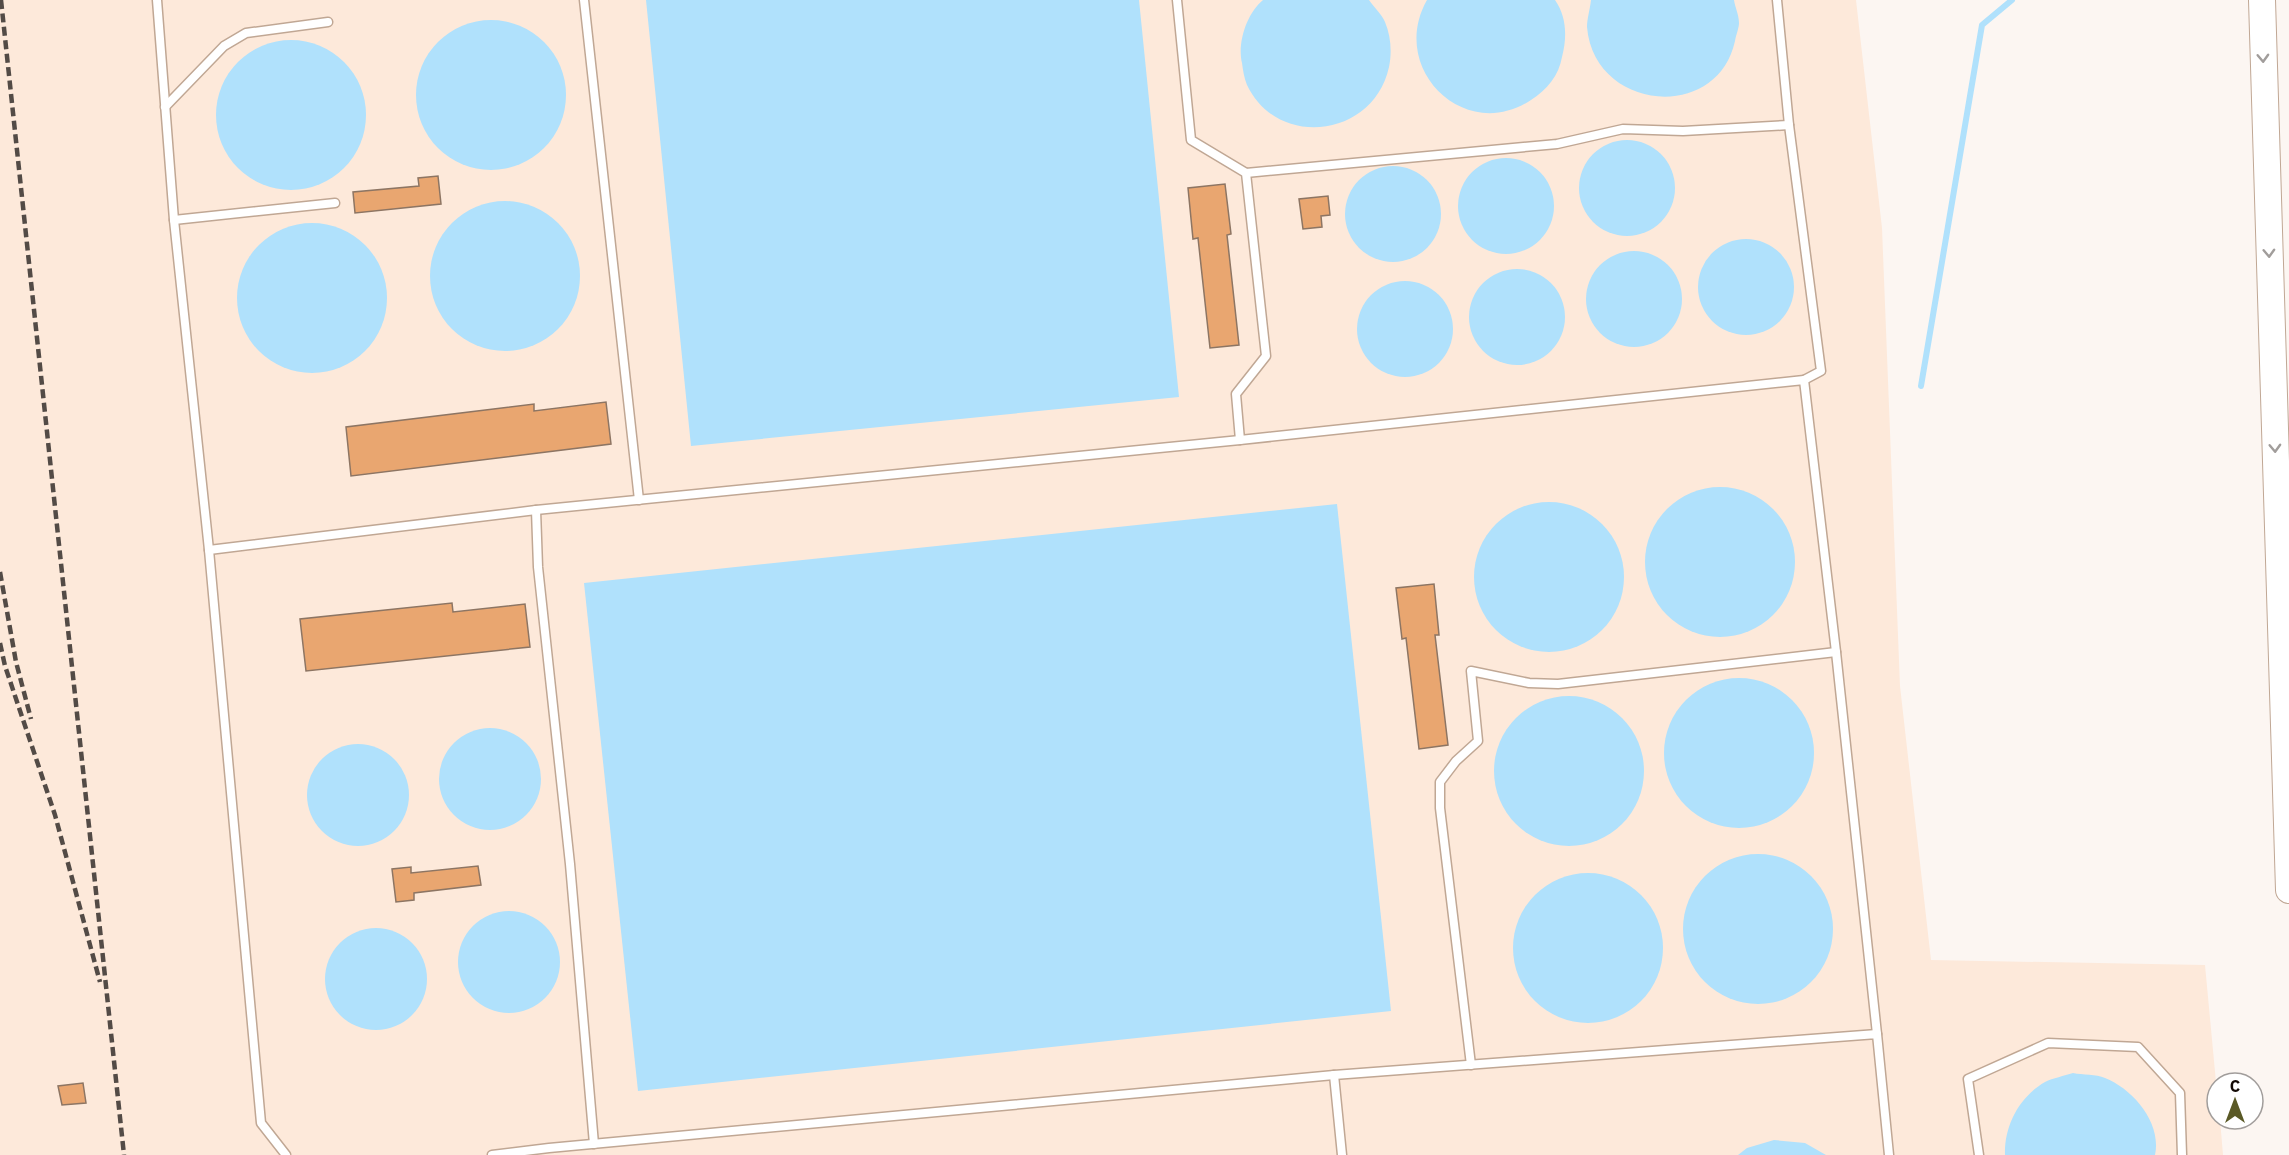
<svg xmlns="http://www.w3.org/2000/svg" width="2289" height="1155" font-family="'IBM Plex Sans',sans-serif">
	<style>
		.built { fill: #fde9da }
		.water { fill: #b0e1fc }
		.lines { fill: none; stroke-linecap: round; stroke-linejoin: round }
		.stream { stroke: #b0e1fc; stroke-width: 6 }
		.building { fill: #e9a670; stroke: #8d7563; stroke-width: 1.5 }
		.service-casing { stroke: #c0a794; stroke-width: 11 }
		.primary-casing { stroke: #c0a794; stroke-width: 28 }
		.service { stroke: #fff; stroke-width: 8 }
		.primary { stroke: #fff; stroke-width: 26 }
		.rail { stroke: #534b46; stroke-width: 4.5; stroke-dasharray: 9 4.5; stroke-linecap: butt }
		.oneway { stroke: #a19d9b }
	</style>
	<rect width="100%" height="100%" fill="#fcf6f2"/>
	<path class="built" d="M0,0H1856L1882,228L1900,686L1931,960L2205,965L2217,1093V1119H2220L2223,1155H0Z"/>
	<g class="water">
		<path d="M646,0H1139L1179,397L691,446Z"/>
		<path d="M1263,0H1369C1374,7 1382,15 1385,22C1391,36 1392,53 1389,67C1374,137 1278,150 1247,85C1244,78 1243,70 1242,63C1237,43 1247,13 1263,0Z"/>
		<path d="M1427,0H1555C1567,17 1567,38 1562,57C1559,75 1547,90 1531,100C1465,144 1388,69 1427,0Z"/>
		<path d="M1591,0H1734C1735,7 1739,15 1739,23C1739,28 1736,35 1735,41C1717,123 1594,111 1587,27C1587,19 1590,9 1591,0Z"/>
		<circle cx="491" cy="95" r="75"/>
		<circle cx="291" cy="115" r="75"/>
		<circle cx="1627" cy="188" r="48"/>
		<circle cx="1506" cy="206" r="48"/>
		<circle cx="1393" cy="214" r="48"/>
		<circle cx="505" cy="276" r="75"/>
		<circle cx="312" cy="298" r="75"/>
		<circle cx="1746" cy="287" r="48"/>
		<circle cx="1634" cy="299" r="48"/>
		<circle cx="1517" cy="317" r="48"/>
		<circle cx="1405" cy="329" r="48"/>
		<circle cx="1720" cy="562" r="75"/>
		<circle cx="1549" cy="577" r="75"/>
		<path d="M1337,504L1391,1011L638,1091L584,583Z"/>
		<circle cx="1739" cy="753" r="75"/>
		<circle cx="1569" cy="771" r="75"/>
		<circle cx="490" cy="779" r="51"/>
		<circle cx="358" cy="795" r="51"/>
		<circle cx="1758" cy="929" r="75"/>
		<circle cx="1588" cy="948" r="75"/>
		<circle cx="509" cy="962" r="51"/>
		<circle cx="376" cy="979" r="51"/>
		<path d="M2073,1073C2083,1075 2096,1074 2105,1078C2133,1089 2162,1123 2155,1155H2005C2004,1126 2019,1097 2045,1082C2053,1078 2064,1076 2073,1073Z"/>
		<path d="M1774,1140L1805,1143L1826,1155H1738L1747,1148Z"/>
	</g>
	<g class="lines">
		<path class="stream" d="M1921,386L1982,25L2012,0"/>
	</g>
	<g class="building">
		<path d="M438,176L441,204L355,213L353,192L419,186L418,178Z"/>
		<path d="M1225,184L1231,234L1227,235L1239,345L1210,348L1198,238L1193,239L1188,188Z"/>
		<path d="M1328,196L1330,215L1321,216L1322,227L1303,229L1299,199Z"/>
		<path d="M606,402L611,444L351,476L346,427L534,404V411Z"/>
		<path d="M1434,584L1439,635H1435L1448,745L1419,749L1406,638L1402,639L1396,588Z"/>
		<path d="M452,603L453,612L525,604L530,647L306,671L300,619Z"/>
		<path d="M478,866L481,885L414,893V900L396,902L392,869L411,867V873Z"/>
		<path d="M83,1083L86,1103L62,1105L58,1086Z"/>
	</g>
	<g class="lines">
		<defs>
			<g id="service">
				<path d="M157,0L174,220L209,550L261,1123L286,1155"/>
				<path d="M584,0L639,500"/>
				<path d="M1177,0L1191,140L1246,173L1266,356L1236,394L1240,440"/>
				<path d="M1777,0L1789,125L1821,371L1804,380"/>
				<path d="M165,107L224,46L246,33L328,22"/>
				<path d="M1246,173L1557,144L1623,129L1683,131L1789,125"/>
				<path d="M174,220L335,203"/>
				<path d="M536,510L538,567L570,864L594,1144"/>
				<path d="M209,550L536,510L1240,440L1804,380L1836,652L1877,1034"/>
				<path d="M1471,1065L1440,808V782L1456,761L1478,741L1471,671L1529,683L1558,684L1836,652"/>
				<path d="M1334,1075L1342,1155"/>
				<path d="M492,1155L549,1148L1334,1075L1877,1034L1889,1155"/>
				<path d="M1979,1155L1968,1079L2048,1043L2138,1047L2180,1093L2182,1155"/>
			</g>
			<path id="primary" d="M2262,0L2289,890"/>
		</defs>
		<use href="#service" class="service-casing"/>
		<use href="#primary" class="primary-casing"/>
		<use href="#service" class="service"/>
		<use href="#primary" class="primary"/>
		<g class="rail">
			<path d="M1,0L124,1155"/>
			<path d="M0,572L16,662L31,719"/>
			<path d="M0,643L5,666L55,815L100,982"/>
		</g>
	</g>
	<defs><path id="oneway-chevron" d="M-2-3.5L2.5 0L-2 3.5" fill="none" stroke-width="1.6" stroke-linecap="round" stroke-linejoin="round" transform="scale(1.5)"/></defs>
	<g class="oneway">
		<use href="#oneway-chevron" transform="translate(2263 58) rotate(88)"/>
		<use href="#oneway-chevron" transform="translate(2269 253) rotate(88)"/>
		<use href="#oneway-chevron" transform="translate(2275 448) rotate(88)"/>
	</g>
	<g transform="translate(2235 1101)"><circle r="28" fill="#ffffff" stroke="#a19d9b" stroke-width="1.5"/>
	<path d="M0-4.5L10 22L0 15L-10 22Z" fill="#5a5926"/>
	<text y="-9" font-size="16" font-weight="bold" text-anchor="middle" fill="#130a05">С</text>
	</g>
</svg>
